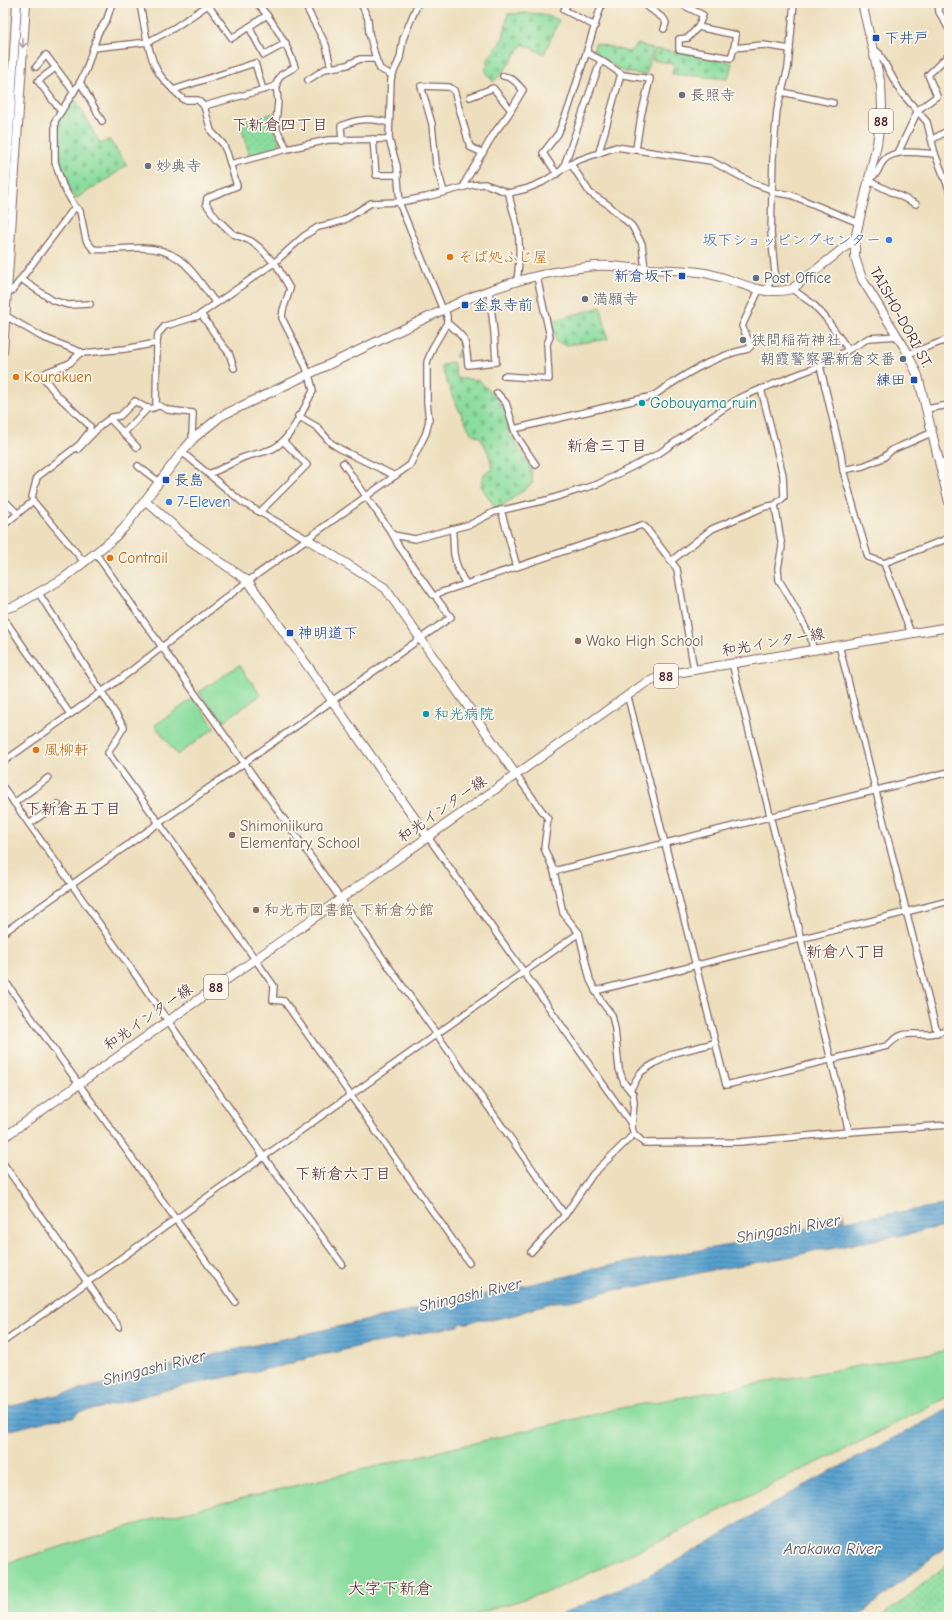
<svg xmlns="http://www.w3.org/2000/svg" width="952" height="1620" font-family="'Comic Neue','Klee One',sans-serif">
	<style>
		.green { fill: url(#green-dots); stroke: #6a7e64 }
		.cemetery { fill: url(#cemetery-stones); stroke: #6a7e64 }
		.pitch { fill: #8add9e; stroke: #6a7e64 }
		.water { fill: url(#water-rules); stroke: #51607d }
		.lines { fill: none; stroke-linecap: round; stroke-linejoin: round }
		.street-casing { stroke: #83625e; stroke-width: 8 }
		.secondary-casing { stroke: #83625e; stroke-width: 10 }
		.primary-casing { stroke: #83625e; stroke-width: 10 }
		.street { stroke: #fff; stroke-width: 5.5 }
		.secondary { stroke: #fff; stroke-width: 8 }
		.primary { stroke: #fff; stroke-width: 8 }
		.oneway { stroke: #ae9aa0 }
		.transit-dot { fill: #1a4fb4; stroke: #fbf7ec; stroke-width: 1.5 }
		.worship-dot { fill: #6b7280; stroke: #fbf7ec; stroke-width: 1.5 }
		.shop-dot { fill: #3f7fe0; stroke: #fbf7ec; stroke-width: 1.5 }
		.food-dot { fill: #e8710a; stroke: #fbf7ec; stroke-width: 1.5 }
		.service-dot { fill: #5c6f8a; stroke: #fbf7ec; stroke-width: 1.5 }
		.culture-dot { fill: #0f9aa8; stroke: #fbf7ec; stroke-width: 1.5 }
		.education-dot { fill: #8d6e63; stroke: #fbf7ec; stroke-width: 1.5 }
		.labels { text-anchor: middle; stroke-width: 3.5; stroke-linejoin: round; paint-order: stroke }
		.shield { fill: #fbf7ec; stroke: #7f6065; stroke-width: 1 }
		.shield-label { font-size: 14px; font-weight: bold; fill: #4a1f2b }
		.transit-label { font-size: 15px; fill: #164399; stroke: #fbf7ec; text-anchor: start }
		.worship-label { font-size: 15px; fill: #5b616d; stroke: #fbf7ec; text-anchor: start }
		.shop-label { font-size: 15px; fill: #366cbe; stroke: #fbf7ec; text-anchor: end }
		.food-label { font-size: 15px; fill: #c56008; stroke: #fbf7ec; text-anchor: start }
		.service-label { font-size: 15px; fill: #4e5e75; stroke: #fbf7ec; text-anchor: start }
		.street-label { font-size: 15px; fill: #4a1f2b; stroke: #fbf7ec }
		.culture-label { font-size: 15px; fill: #0d838f; stroke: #fbf7ec; text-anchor: start }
		.education-label { font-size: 15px; fill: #785e54; stroke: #fbf7ec; text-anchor: start }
		.neighbourhood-label { font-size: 16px; fill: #4a1f2b; stroke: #fbf7ec }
		.water-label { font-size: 16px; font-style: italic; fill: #50536d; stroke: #fbf7ec }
		.quarter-label { font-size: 17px; fill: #4a1f2b; stroke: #fbf7ec }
	</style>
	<defs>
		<pattern id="green-dots" width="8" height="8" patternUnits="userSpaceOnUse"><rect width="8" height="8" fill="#8add9e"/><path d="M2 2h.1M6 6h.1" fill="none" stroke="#79bd88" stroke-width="1.8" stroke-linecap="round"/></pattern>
		<pattern id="cemetery-stones" width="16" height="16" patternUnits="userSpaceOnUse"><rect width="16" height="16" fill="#8add9e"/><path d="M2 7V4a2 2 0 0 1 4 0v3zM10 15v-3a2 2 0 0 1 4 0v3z" fill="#79bd88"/></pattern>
		<pattern id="water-rules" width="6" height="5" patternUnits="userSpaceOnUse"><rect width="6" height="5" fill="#58a1cf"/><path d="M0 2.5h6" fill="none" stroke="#4b83a8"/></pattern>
	</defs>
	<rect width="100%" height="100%" fill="#fbf7ec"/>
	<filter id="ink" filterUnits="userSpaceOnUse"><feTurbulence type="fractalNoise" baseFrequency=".025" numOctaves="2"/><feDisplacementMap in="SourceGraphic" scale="8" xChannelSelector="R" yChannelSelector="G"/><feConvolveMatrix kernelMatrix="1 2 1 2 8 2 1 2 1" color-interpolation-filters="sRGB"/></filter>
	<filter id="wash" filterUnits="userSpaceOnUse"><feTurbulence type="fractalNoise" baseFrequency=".012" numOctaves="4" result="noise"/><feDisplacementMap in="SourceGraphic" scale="16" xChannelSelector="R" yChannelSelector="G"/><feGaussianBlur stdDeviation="0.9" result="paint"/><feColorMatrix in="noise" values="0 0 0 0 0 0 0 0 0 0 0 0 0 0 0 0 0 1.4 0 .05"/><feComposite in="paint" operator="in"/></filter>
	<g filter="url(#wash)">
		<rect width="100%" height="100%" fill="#eddfbd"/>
		<g class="green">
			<path d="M274,113C274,120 273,127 275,133C278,139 282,142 281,148L250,157L240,123Z"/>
			<path d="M462,340L465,356L455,357L460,347L458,344Z"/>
			<path d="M949,1563V1617H882Z"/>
		</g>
		<g class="cemetery">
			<path d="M527,13L542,14L559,20L544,54L523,44L502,74L493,82L488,76L485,68L489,64L486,62L503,38L508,14Z"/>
			<path d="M595,43L629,52L638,44L653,49L646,75L624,72L593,53Z"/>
			<path d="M655,49L711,57L732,63L728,79L672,74L674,64L652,60Z"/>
			<path d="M74,97L100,144L109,139L127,165L113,175L111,177L75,199C63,178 52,143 60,118C62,111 70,103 74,97Z"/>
			<path d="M601,307L608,339L566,345L556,342L552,321Z"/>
			<path d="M453,362L457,378L479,380C492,394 514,411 509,433L530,466L533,483L501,507L496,509L481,486L484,474L493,470L488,452L480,437L471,433L453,398L441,366Z"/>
		</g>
		<g class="pitch">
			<path d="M239,665L261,695L221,723L199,692Z"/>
			<path d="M194,698L215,728L177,755L155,725Z"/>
			<path d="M949,1350V1396L846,1449L764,1488L678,1532L556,1589L467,1617H3V1564L147,1521L621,1408Z"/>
		</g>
		<g class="water">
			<path d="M949,1204V1227L923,1230L913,1234L884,1238L826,1250H817L794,1256L708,1271L640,1286L603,1292L597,1295L570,1301L554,1302L537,1307L515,1315L491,1320L480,1319L468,1323H461L459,1326L410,1335L402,1339L367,1344L333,1353L308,1357L305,1360H298L291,1364L178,1387L96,1409L78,1412L73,1418L51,1420L3,1432V1408L129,1378L148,1372L228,1351L568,1276L590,1269L641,1260H646C686,1251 726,1247 766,1238C773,1236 779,1232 786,1231C805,1228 825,1228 842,1219L844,1223L841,1212L842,1211L845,1221Z"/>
			<path d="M949,1409V1544L857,1617H555L626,1586L677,1561L794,1491Z"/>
		</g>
	</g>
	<g filter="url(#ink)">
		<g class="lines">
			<defs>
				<g id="street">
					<path d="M112,3L107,19L98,33L86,70L80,82L55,121V162L63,186L75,207L80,211L86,240L93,249C107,251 122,248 137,248C182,246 192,273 216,303"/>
					<path d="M140,3C143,21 148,54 157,70C163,81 174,91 184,100H198L204,106L211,131L223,144L227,153L237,186L207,198L206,204L217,219L233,234L251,241L260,248L277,266L290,289L283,310L282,318C292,339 310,369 313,391C303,409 291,441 272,449C263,453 252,454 242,458C231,463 221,470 208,474"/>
					<path d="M257,3C273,21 287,44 295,67L281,75L276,84L278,101L276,123L277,130L287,149"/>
					<path d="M304,3L326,45L331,68"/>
					<path d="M361,3L368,19L369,33L376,59L380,69L392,75"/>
					<path d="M418,3L403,39L400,58L391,79L389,139L397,166L400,205L443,310"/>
					<path d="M568,3L564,10L595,26"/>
					<path d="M650,3L648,7L664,19L666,23L664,29"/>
					<path d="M679,3L703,15L698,27L688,38L679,39V49L731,58L734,48L736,35L698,27"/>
					<path d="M938,3L939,12L949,29"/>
					<path d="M208,5L232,38L267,15"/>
					<path d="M249,27L264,55L286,43"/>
					<path d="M93,48L148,42L174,28L211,3"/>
					<path d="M734,48L763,45L790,49"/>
					<path d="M873,48L879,53L900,91L927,122L935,154L949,189"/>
					<path d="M587,53L599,59L623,75L650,79L641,116L636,149"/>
					<path d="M36,67L46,55L74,92"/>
					<path d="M55,68L38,81L61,111"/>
					<path d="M308,80L325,69L347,65L360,59H376"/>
					<path d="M80,82L102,121"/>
					<path d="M173,90L255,63L263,90"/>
					<path d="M782,92L833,103"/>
					<path d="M470,97L493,88L511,110"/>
					<path d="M204,106L277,86"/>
					<path d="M373,139L376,175H398"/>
					<path d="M933,139L949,130"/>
					<path d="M342,141L341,126C358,118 372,118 389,123"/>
					<path d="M599,152L621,74"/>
					<path d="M898,153L918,110L937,96L928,75L949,55"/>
					<path d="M231,164L287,149L328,140L389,139"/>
					<path d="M571,164L590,193L607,204L632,226L642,244L645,269"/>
					<path d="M563,169L601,60"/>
					<path d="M557,174L543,153L558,134L569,107L602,3"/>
					<path d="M869,179C881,172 877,168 884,160C896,148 921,153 935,154"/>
					<path d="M869,181L916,204"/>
					<path d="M464,187L465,182L495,132L508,115L523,90C517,84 513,77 503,76"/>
					<path d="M444,192L436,164L432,124L421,86L449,87L454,90L470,147L483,153"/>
					<path d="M772,192L791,195L859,223"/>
					<path d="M509,193C510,204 515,215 517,226C521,245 519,263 517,282"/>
					<path d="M21,279L52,300L68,305L90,304"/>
					<path d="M792,289L813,304L825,317L848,349"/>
					<path d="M8,290L12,291L75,207"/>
					<path d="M765,292L775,273L771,233L773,158L777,110L788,68L794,3"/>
					<path d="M201,314L221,343L229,353L234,368"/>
					<path d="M6,316L42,337L83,353L125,349L157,343"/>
					<path d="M447,323C467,338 466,341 468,365L496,362L494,332L489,290"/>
					<path d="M81,352L70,363L47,372L43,375L44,378L56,394L90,426V431L79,445L37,477L32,497L33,501L85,563"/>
					<path d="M908,354L949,339"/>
					<path d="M820,366L841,454L843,470L868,557L884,563L911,633"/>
					<path d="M504,376L549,379L547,344L550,337L537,277"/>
					<path d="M497,393L506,403L516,435L536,465"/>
					<path d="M926,409L949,405"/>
					<path d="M298,416L317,427L331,443L342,450L395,476"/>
					<path d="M110,419L137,447"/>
					<path d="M514,429L653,396C682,376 713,356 748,349L751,346L742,326L759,290"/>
					<path d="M124,433L148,408"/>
					<path d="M194,438L192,435L193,413L168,410L156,404L157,343L158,334L165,326L198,316L274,263L304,236L318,227L331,224L344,220L371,203L400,202L426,197L472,185L485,184L509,193L526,189L543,182L576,161L616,147L711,161L753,183L772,190"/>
					<path d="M78,449L101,425L112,417L120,416L135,401C142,406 149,412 158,406"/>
					<path d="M182,452L242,502L307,539"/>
					<path d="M343,463L393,535L415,539L471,524L494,512L547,500L598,484L658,454L739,398L791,377L820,366L869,338L898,336"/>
					<path d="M939,464L949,462"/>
					<path d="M138,466L159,482"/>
					<path d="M843,470L863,466L883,458L892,450L931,433"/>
					<path d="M3,499L18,514"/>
					<path d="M775,505L782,547L778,568L779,580L791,600L811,638L813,650"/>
					<path d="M501,510L517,567"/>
					<path d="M260,512L307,465L283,441"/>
					<path d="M3,526L33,501"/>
					<path d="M452,529C454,538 453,546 454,554C456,565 460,575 466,584"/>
					<path d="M393,535L398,545L433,595L436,596"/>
					<path d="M96,554L565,1215"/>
					<path d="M671,561L712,529L764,507L775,505L784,497L783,475L761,389"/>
					<path d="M884,563L949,538"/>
					<path d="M38,592L124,727L108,753L159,823L274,986L273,1000L284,1001L469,1263"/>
					<path d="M3,617L70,714"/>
					<path d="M839,645L937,1033"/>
					<path d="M732,663L849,1132"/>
					<path d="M626,697L629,701L726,1085L887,1046C904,1030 906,1035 927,1034C935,1034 942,1031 949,1029"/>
					<path d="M3,762L123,677L248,581L410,465L426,433L429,420L427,402V362L433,347L447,323V316L445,309"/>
					<path d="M516,775L548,819L544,848L554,871L563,913L579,933L590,980L601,1001L612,1015L615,1029L619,1069L624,1083L633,1094L634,1103L632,1126"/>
					<path d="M3,787L264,1157L342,1264"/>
					<path d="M14,803L48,778"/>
					<path d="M29,824L58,804"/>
					<path d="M428,837L630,1122L634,1134L644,1143L740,1142L849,1132L949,1125"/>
					<path d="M554,871L949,772"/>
					<path d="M3,933L451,617L437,599L436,596L439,593L642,525L646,528L677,569L694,670"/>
					<path d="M3,978L235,1302"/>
					<path d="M595,991L949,901"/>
					<path d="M630,1090L641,1072L657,1062L674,1053L715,1043"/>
					<path d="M3,1163L119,1327"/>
					<path d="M531,1252L565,1215L593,1174L634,1134"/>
					<path d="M3,1342L579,933"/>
				</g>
				<g id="secondary">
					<path d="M145,500L192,542L248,581L428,837"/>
					<path d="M307,539L385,588L516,775"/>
					<path d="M3,609L15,606L64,578L112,540L124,528L182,452L194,438L221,416L464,300C505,283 551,270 596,266C608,265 620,267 632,268C654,270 677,269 699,272C734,276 755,298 792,289L855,239"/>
				</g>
				<g id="primary">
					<path d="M862,3L881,85L882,107L877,144L855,239V257L862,279L906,350L918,376L949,502"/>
					<path d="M3,231L17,3"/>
					<path d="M3,352L26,3"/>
					<path d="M3,1138L644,684L657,678L676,673L949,627"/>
				</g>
			</defs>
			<use href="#street" class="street-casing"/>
			<use href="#secondary" class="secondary-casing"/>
			<use href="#primary" class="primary-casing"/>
			<use href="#street" class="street"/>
			<use href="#secondary" class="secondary"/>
			<use href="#primary" class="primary"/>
		</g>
		<defs><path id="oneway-shaft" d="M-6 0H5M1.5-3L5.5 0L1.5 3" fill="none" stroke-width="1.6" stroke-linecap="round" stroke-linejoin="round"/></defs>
		<use class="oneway" href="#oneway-shaft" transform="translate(23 42) rotate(94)"/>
	</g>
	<g class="transit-dot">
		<rect x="872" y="34" width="8" height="8" rx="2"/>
		<rect x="678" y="272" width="8" height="8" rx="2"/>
		<rect x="461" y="301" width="8" height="8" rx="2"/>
		<rect x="910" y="376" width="8" height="8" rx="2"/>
		<rect x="162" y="476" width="8" height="8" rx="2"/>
		<rect x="286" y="629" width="8" height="8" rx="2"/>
	</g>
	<g class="worship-dot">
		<circle cx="682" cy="95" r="4"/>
		<circle cx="148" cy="166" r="4"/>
		<circle cx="585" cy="299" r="4"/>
		<circle cx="743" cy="340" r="4"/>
	</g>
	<g class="shop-dot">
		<circle cx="889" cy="240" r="4"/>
		<circle cx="169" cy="502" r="4"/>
	</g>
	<g class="food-dot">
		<circle cx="450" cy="257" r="4"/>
		<circle cx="16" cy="377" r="4"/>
		<circle cx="110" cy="558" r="4"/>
		<circle cx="36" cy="750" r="4"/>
	</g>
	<g class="service-dot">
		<circle cx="756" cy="278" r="4"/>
		<circle cx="903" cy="359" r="4"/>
	</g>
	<g class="culture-dot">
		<circle cx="642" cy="403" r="4"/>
		<circle cx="426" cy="714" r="4"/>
	</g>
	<g class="education-dot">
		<circle cx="578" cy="641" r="4"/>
		<circle cx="232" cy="835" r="4"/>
		<circle cx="256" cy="910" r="4"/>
	</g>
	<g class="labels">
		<g class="shield">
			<rect x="869" y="109" width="24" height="24" rx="3"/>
			<rect x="654" y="664" width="24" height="24" rx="3"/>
			<rect x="204" y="975" width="24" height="24" rx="3"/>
		</g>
		<g class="shield-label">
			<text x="881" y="126">88</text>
			<text x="666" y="681">88</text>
			<text x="216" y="992">88</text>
		</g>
		<g class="transit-label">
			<text x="884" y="43">下井戸</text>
			<text x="674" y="281" text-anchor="end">新倉坂下</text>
			<text x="473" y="310">金泉寺前</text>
			<text x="906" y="385" text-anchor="end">練田</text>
			<text x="174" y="485">長島</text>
			<text x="298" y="638">神明道下</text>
		</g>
		<g class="worship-label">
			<text x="690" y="100">長照寺</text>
			<text x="156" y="171">妙典寺</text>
			<text x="593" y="304">満願寺</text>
			<text x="751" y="345">狭間稲荷神社</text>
		</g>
		<g class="shop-label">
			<text x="881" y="245">坂下ショッピングセンター</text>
			<text x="177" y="507" text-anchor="start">7-Eleven</text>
		</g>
		<g class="food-label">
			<text x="458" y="262">そば処ふじ屋</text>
			<text x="24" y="382">Kourakuen</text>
			<text x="118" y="563">Contrail</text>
			<text x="44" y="755">風柳軒</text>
		</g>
		<g class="service-label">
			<text x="764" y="283">Post Office</text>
			<text x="895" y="364" text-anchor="end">朝霞警察署新倉交番</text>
		</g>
		<g class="street-label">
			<text transform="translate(901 317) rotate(61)" y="5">TAISHO-DORI ST.</text>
			<text transform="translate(773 642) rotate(-10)" y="5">和光インター線</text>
			<text transform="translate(442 809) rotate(-35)" y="5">和光インター線</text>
			<text transform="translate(148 1017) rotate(-35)" y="5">和光インター線</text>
		</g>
		<g class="culture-label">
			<text x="650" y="408">Gobouyama ruin</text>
			<text x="434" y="719">和光病院</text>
		</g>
		<g class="education-label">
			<text x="586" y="646">Wako High School</text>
			<text x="240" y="831">Shimoniikura<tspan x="240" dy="17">Elementary School</tspan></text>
			<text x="264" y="915">和光市図書館 下新倉分館</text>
		</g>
		<g class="neighbourhood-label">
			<text x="280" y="130">下新倉四丁目</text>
			<text x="607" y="451">新倉三丁目</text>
			<text x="73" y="814">下新倉五丁目</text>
			<text x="846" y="957">新倉八丁目</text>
			<text x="343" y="1179">下新倉六丁目</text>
		</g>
		<g class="water-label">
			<text transform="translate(788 1228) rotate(-10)" y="6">Shingashi River</text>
			<text transform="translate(470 1294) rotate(-13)" y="6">Shingashi River</text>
			<text transform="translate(154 1367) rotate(-14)" y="6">Shingashi River</text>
			<text x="832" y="1554">Arakawa River</text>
		</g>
		<g class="quarter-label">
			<text x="390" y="1594">大字下新倉</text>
		</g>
	</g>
	<rect width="952" height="1620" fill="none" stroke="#fbf7ec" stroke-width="16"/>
</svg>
